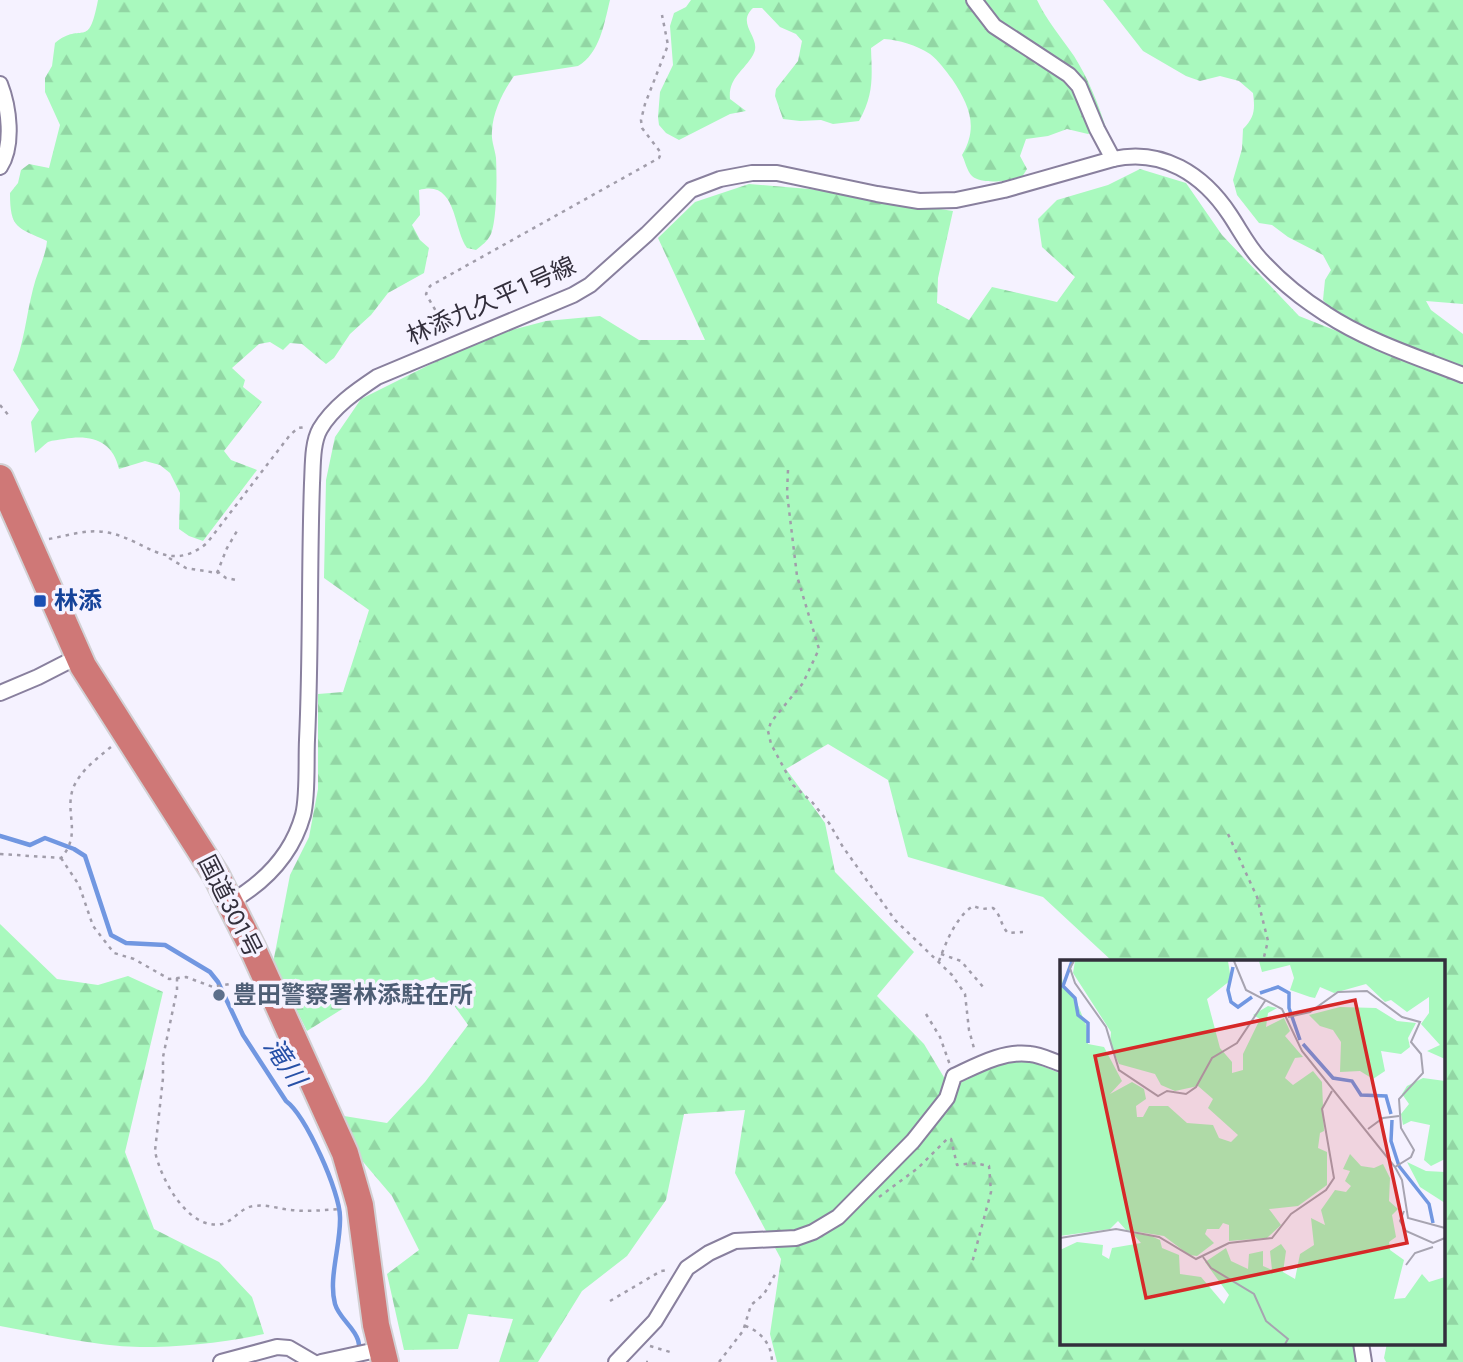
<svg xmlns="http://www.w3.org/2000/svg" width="1463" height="1362" font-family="Jost,'Noto Sans JP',sans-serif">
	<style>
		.forest { fill: url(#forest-firs) }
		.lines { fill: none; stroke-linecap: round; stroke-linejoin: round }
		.stream { stroke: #7197e1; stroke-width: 4.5 }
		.street-casing { stroke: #89809e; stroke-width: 18 }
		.highway-casing { stroke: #d2d1d4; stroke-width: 30 }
		.path { stroke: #a19daa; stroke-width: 2.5; stroke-dasharray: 3.5 5; stroke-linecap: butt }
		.street { stroke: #fff; stroke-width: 14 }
		.highway { stroke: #cf7877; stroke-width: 26 }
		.transit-dot { fill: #1a4fb4; stroke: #f5f2ff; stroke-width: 2.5 }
		.service-dot { fill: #5c6f8a; stroke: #f5f2ff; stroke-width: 2.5 }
		.labels { text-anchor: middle; stroke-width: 7; stroke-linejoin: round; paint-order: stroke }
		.street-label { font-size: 24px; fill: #332f3c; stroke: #f5f2ff }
		.transit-label { font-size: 24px; font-weight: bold; fill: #164399; stroke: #f5f2ff; text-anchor: start }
		.service-label { font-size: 24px; font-weight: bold; fill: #4e5e75; stroke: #f5f2ff; text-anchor: start }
		.water-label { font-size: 26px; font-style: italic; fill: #2650a7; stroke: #f5f2ff }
		.inset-river { fill: none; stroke: #7197e1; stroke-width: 3.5 }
		.inset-road { fill: none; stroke: #a7a4b1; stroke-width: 2 }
		.view { fill: #d62828; fill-opacity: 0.15; stroke: #d62828; stroke-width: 3.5 }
		.inset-edge { fill: none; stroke: #332f3c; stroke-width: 3.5 }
	</style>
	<defs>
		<pattern id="forest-firs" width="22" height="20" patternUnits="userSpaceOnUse" patternTransform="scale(1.75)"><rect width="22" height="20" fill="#a9f9be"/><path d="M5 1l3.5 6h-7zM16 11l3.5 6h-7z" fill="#92d6a4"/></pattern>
	</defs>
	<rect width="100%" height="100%" fill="#f5f2ff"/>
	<g class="forest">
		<path d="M98,0H610C604,24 600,53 578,66L514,76C503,92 493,111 492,131C491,141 495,149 496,158C497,176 497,219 491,234C487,242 482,245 476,250L467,248C453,229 457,179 419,190L420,215L412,225L420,240L429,248L424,273L388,293L371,315L350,334L334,358L326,364L302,344L290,343L283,350L270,342L259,344L232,368L245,380L243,387L262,402L224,451L231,460L257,470L203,541L189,536L179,529L180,493L170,473L160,465L145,461L119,469C113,441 91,434 64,439C59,440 53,440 48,442C44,445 39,450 35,453L31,422L39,410L13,370C24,345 26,316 33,289C37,272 45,259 47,241C17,227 10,229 10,193L18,183L21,170L29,164L49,168L60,125L45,92V78L52,66L55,43C83,20 88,52 98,0Z"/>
		<path d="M691,0H1037C1047,21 1061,37 1074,56C1088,78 1098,103 1106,128L1088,134L1067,129L1048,136L1026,139L1020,156L1027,169L1022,177C1010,181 982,185 972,176C967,171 965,161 962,155C979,126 969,105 952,79C946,71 938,60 930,54C916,45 899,40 884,39L871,48C872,78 874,94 859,121L833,124L821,120L800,121L783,119L775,96L776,89L798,61L802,41L796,34L780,27L762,8H753C735,25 763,38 753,55C744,71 728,78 730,99L746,111L730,114L679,140L666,133L659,125L658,117L660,92L673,65L670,26L674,13L686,7Z"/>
		<path d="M1103,0H1463V304L1426,301L1431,310L1463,334V368C1429,354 1343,328 1323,300L1325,280L1331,270L1323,255L1288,237L1272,225L1259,223L1237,195L1233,180L1242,149L1243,129C1255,117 1255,109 1253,93L1239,81L1220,76L1200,81L1186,76L1143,51Z"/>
		<path d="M1140,169L1186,183L1222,235L1299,316L1463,381V1362H1386L1384,1358L1387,1343H1444V961H1112L1043,897L908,857L888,780L828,744L786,769L825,823L835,872L914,952L877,996L924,1044L945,1079L960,1083L1004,1060H1027L1062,1074V1343H1353L1356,1362H777L770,1334L781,1259L735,1173L745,1110L684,1114L666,1200L627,1256L582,1291L538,1362H499L513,1319L468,1314L458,1349L404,1350L387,1274L419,1250L392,1196L342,1137L344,1116L387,1123L425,1082L468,1025L434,977L355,1001L307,1031L273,963L290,875L309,837L318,789V694L343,692L369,610L324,578L326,480L335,437L361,399L485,337L546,321L600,316L639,340H705L658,238L695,202L749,184L809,189L953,211L938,278L937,303L969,320L992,287L1057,302L1075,277L1042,247L1038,219L1057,200L1108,185Z"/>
		<path d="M0,924L57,979L98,985L128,976L163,992L125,1152L154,1229L219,1262L252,1297L264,1334C223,1343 181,1347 140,1347C93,1346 46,1334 0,1326Z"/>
	</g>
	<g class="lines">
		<path class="stream" d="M0,836L30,845L45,838L74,849L85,856L111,935L126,943L165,945L210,972L218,982L243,1035L286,1101C306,1116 340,1192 340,1217C341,1245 328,1278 335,1304C339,1318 354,1327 358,1340C360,1347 360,1355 361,1362"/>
		<defs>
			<g id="street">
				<path d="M974,0L994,26L1069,75L1079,86L1097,129L1113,159"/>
				<path d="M0,84C9,107 14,145 0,167"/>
				<path d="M0,693L38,677L79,656"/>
				<path d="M229,903C264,883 292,855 303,815C308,796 306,761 307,740C311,655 309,569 312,483C313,466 312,443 320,429C333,407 356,391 377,377L573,295L590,285L647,234L691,190L720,179L752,173H777L877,194L919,201L956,200L1004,190L1113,159C1162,148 1203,174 1230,215C1240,230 1248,246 1260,259C1279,280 1302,299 1326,314C1367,341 1417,357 1463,375"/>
				<path d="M1361,1343L1364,1362"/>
				<path d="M221,1362L277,1347L289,1348L313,1362"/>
				<path d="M321,1362L381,1349"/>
				<path d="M616,1362L655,1321L687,1268L709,1253L735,1241L796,1238L813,1232L838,1217L913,1141L947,1098L954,1076C976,1066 1004,1050 1030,1054C1041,1055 1052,1061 1062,1064"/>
			</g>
			<path id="highway" d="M0,478L83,666L216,875L252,947L345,1153L360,1205L376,1325L385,1362"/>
		</defs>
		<use href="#street" class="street-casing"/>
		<use href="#highway" class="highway-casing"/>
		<g class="path">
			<path d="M448,332L426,294L430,286L659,158L661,153L642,128L641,120L645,104L668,45L662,15"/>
			<path d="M0,405L10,417"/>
			<path d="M788,470L787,493L797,576L819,649L803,683L771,722L768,731L771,744L793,785L812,802L829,823L843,847L895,920L952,975L965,994L969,1030L975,1052"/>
			<path d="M49,539C66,536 87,529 104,532C144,537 167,576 207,543L290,435L298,428L306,427"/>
			<path d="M169,558L186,568L217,573L227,548L237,531"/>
			<path d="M217,571L226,578L236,580"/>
			<path d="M1228,834L1257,897L1268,941L1263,961"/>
			<path d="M0,854L61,858C83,833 63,812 74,786C82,769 98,758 112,746"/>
			<path d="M61,858L79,885L93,926L114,953L134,959L169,979L186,977L213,987L247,981"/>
			<path d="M941,954L961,961L984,988"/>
			<path d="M939,961C946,942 956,917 973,906L982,909L993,908C1002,916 1000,925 1008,933L1023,932"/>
			<path d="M177,978V990L163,1057V1078L155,1151C160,1178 188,1231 222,1224C234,1221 241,1207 254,1206C267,1204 279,1209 291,1210C307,1212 324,1210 340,1209"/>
			<path d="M926,1014L940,1037L950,1065"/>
			<path d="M879,1197L918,1168L948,1138L951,1139L957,1165L974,1163L989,1166L991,1192L972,1263"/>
			<path d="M610,1301L661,1271L668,1270"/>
			<path d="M745,1326C761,1331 772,1345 772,1362"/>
			<path d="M650,1346L670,1352"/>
			<path d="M646,1362H648"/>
			<path d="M719,1362L743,1331L751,1305L764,1294L777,1271"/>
		</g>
		<use href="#street" class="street"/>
		<use href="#highway" class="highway"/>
	</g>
	<rect class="transit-dot" x="33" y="594" width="14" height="14" rx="3.5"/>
	<circle class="service-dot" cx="219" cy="995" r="7"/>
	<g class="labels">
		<g class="street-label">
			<text transform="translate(491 301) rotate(-24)" y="8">林添九久平１号線</text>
			<text transform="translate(230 906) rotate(63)" y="8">国道301号</text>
		</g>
		<g class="transit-label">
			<text x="54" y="609">林添</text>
		</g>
		<g class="service-label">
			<text x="233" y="1003">豊田警察署林添駐在所</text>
		</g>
		<g class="water-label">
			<text transform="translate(285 1062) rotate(56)" y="9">滝川</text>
		</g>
	</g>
	<g transform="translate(1060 960)">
		<rect width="385" height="385" fill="#f5f2ff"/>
		<path d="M0,1L3,26L15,38L26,65L28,84L44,87L62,121L50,134L72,122L84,129L86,139L76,146L77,157H83L89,146H108L127,163L153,165L159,178L171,182L178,175L148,148L153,139L138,126L115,131L101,125L95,114L59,104L50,83L51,72L13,13L15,1H168L171,20L147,39L160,88L172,102V113L183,110V94L200,59L193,55L208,46L217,48L208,53L206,67L224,58L230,71L225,76L243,97L235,98L225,118L233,125L253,111L262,122L264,171L260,173L258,188L267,192V225L238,246L209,249L221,265L207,278L169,281V265L163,263L159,269H147L145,274L154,283L137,296L129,295L104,276L66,270L58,261L50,269L0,276ZM199,1H385V99L367,91L380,85L361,64L369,53V37L347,52L331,40L325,42L306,24L274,33L260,27L255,38L250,37L230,30L234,18L230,5L202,12ZM280,47L316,48L337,61L356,63L348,78L350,87L341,94L321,91L325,111L313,119L300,111L280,112L281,82L273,70L260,66L249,55ZM363,118L385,121V199L371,206L364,200L370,165L351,161L343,165L341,154L349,144L342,134L347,126ZM290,194L301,206L314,208L323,204L330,218L329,241L338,249L332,255L336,277L329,282L330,290L344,300L334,339L345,338L362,314L369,322L385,317V384H0V290L17,282L43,285L42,295L49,299L52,288L81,283L72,273L91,276L100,280L102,288L119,295L120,314L141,317L164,344L169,335L145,302L166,288L171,301L188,309L189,294L203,291V306L212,310L210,291L221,284L226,291L223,312L235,319L240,294L254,285L251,258L265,265L261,250L275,230L286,232L291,226L285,221L290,211L283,209ZM347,202L366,211L385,212V243L360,227Z" fill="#a9f9be"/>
		<path class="inset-river" d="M12,1L3,26L15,38L18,55L28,63V83M173,7L168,30L171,42L178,47L192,37M200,33L218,27L229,33V48L240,80M243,84L273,118L292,121L301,135L326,136L331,154M332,160L331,181L339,206L369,244L373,263"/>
		<path class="inset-road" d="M14,1L10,8L15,23L46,67L59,110L98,136L107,131L126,134L136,127L152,98L177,83L205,41M174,1L186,30L222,49L242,91L335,207L342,220L348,258L385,268M228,57L250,52L278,32L307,31L342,57L360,62L351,82L361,94L363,113L339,139L341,168L354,190L351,197L335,207M308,169L323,158L339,156M344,251L340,261L346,271L373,283L385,278M0,278L56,269L99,277L136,299L169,283L212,278L231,254L266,230L274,218L262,149L272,131M143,297L151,308L194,334L206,361L228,379L225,384M346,305L355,293L373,287"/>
		<path class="view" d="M295,40L347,283L86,338L35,96Z"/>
		<rect width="385" height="385" class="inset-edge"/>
	</g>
</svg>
